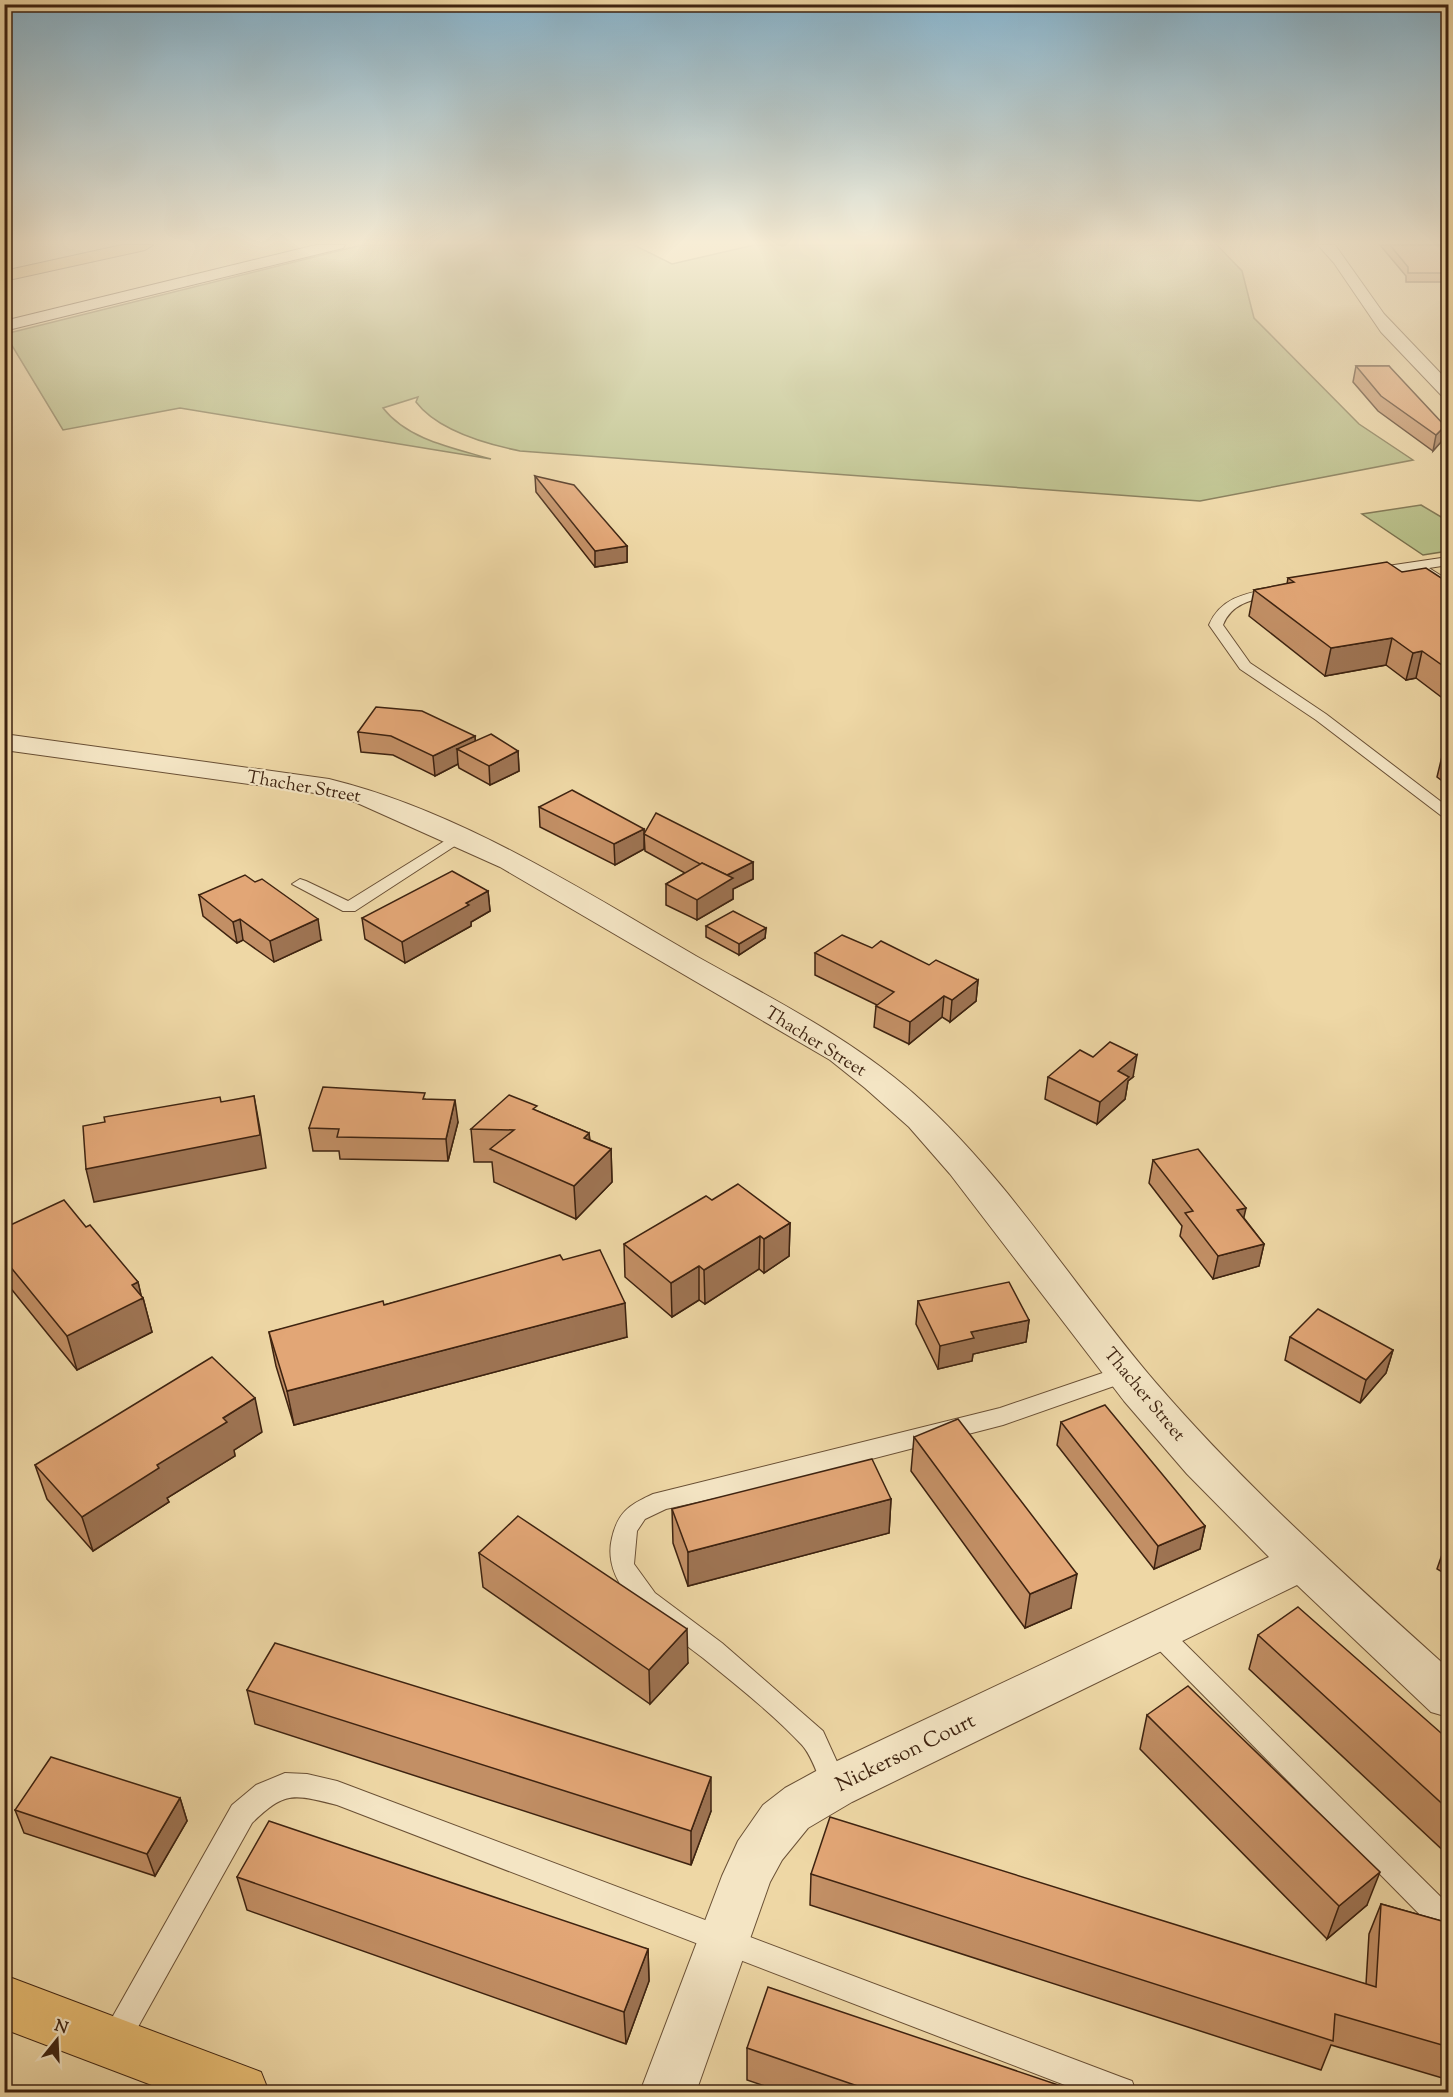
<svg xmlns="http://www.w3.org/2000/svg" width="1453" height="2097" font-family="'Sorts Mill Goudy',serif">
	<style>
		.green { fill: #b7be87; stroke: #7a704c; stroke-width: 1.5 }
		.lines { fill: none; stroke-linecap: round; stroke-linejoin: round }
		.service-casing { stroke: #6a5035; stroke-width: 2 }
		.minor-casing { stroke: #6a5035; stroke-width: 2 }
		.secondary-casing { stroke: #3e2310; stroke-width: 2 }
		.trunk-casing { stroke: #3e2310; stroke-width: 2 }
		.motorway-casing { stroke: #3e2310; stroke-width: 2 }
		.service { fill: #f4e5c4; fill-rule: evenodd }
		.minor { fill: #f4e5c4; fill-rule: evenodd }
		.secondary { fill: #f4e5c4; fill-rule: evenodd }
		.trunk { fill: #e7bc72; fill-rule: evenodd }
		.motorway { fill: #e7bc72; fill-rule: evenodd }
		.wall { fill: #c28f65; stroke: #3e2310; stroke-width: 1.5 }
		.shaded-wall { fill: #9e7453; stroke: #3e2310; stroke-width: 1.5 }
		.building { fill: #e2a676; stroke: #3e2310; stroke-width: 1.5 }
		.labels { text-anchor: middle; stroke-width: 4.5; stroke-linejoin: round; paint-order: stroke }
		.street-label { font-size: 18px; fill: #3e2310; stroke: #f4e5c4 }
		.near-street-label { font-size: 21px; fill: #3e2310; stroke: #f4e5c4 }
	</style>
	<rect width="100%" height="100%" fill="#eed7a5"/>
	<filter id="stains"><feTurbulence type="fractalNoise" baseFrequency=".00333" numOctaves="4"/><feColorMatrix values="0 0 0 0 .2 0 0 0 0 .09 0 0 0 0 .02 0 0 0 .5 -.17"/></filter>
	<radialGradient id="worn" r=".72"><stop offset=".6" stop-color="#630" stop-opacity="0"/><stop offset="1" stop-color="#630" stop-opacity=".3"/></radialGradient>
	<g class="green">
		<path d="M362,245H634L672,264L754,245H1217L1242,271L1254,318L1359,424L1413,460L1200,501L520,451C486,444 438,431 416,402L418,397L383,408C408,440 453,448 491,459L180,408L63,430L5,334Z"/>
		<path d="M1421,505L1448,521V551L1423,555L1362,514Z"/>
	</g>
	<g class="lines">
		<defs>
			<g id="service">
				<path d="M1448,557V565L1429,568L1448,580V589L1415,570L1374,576L1368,572L1374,568Z"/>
				<path d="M1277,587L1281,588V594C1258,599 1233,600 1223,625L1250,663L1326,714L1448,807V818L1443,817L1316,720L1240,669L1209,625C1221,596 1249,593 1277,587Z"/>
				<path d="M459,832L464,834L467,837L464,840L355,911H343L292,884L300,879L306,881L348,901Z"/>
				<path d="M1126,1365L1134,1367L1137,1373L1134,1379L1003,1425L755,1489L666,1509L645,1519L637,1531L634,1564L655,1593L722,1643L823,1731L848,1786L844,1795L835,1798L826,1795C819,1780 813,1757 802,1745C773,1714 736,1685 703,1658C667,1629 599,1592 612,1538C618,1512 629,1505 653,1494L1000,1408Z"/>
				<path d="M1157,1621L1166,1625L1448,1904V1936L1438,1933L1148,1639L1145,1632L1148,1625Z"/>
				<path d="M285,1773L307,1774L337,1781L1121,2077L1132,2081L1136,2092H1083L337,1805C293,1794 285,1791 252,1823L124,2052L114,2057L104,2052L99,2042L104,2032L232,1805L256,1785Z"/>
			</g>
			<g id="minor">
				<path d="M1318,245H1335L1384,314L1448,381V397L1441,395L1381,332L1334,263Z"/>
				<path d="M4,734L329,779C460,811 580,889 696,956C774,1000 856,1040 923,1102C1012,1184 1077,1291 1156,1383C1245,1486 1347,1577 1448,1668V1717L1431,1712L1297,1585L852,1802L808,1828L782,1860L770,1882L696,2092H640L722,1876L738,1841L763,1805L785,1788L818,1770L1269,1557L1187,1474L1124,1401L950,1174L909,1127L865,1088L830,1060L500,867L355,802L329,795L4,750Z"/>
			</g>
			<path id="secondary" d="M316,245H345L343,248L4,331V321Z"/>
			<path id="trunk" d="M4,1975L261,2072L269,2092H170L4,2029Z"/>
			<path id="motorway" d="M122,245H153L145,250L4,281V271Z"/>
		</defs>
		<use href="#service" class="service-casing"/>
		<use href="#minor" class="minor-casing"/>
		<use href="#secondary" class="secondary-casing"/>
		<use href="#trunk" class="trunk-casing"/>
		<use href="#motorway" class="motorway-casing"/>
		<use href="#service" class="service"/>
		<use href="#minor" class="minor"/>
		<use href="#secondary" class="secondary"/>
		<use href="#trunk" class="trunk"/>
		<use href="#motorway" class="motorway"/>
	</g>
	<g class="wall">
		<path d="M1380,245H1449V282H1406V276Z"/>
		<path d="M1356,366H1389L1441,442L1433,451L1378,411L1353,382Z"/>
		<path d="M535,476L627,546V562L595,567L536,492Z"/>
		<path d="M1402,572L1449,583V703L1416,678L1406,680L1386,665L1325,676L1249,616L1254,590L1287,584L1288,578Z"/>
		<path d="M358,732L475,736V741L518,751L519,771L490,785L459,768L458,764L435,776L393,755L361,752Z"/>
		<path d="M1448,739H1449V786L1437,777L1444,748L1446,747Z"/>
		<path d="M539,807L644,829V849L615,865L540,827Z"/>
		<path d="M644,834L753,862V879L733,889V899L697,920L666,905V884L685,873L645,851Z"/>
		<path d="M488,891L490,911L471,922V926L405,963L365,939L362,918Z"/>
		<path d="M199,895L321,940L274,962L243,940L237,943L203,916Z"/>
		<path d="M706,926L766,928L765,938L739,955L706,937Z"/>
		<path d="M872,948L978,980L976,1001L950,1022L942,1017L909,1044L874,1027L876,1006L877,1005L815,975V953Z"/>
		<path d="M1048,1077H1133L1128,1081L1125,1099L1097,1124L1045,1099Z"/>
		<path d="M425,1099L458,1122L448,1161L340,1159L339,1151H313L309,1128Z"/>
		<path d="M537,1111L589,1133L590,1140L611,1149L612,1182L576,1219L494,1182L492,1162H474L471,1129Z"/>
		<path d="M1153,1160L1244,1218L1264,1244L1259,1266L1213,1279L1180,1236L1182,1226L1149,1183Z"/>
		<path d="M712,1200L790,1223L789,1256L764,1273L759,1269L705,1304L699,1300L672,1317L625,1277L624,1244Z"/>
		<path d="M86,1227L138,1282L141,1296L143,1298L152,1332L77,1370L4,1280V1228Z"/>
		<path d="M563,1260L627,1337L294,1425L276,1366L269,1332L384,1305Z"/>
		<path d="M918,1301L1029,1320L1026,1342L973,1354L972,1361L938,1369L916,1324Z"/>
		<path d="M1290,1337L1393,1350L1386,1373L1360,1403L1285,1360Z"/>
		<path d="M1061,1422L1205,1526L1200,1549L1154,1569L1057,1445Z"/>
		<path d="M262,1432L234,1450L235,1456L167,1498L169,1502L93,1551L47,1499L35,1465Z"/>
		<path d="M914,1437L1071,1608L1025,1628L911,1471Z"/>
		<path d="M891,1499L889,1533L688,1586L673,1543L672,1509Z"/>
		<path d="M1449,1542V1576L1437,1569L1445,1546Z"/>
		<path d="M479,1553L688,1663L650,1704L483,1587Z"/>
		<path d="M1258,1635L1449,1740V1856L1249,1669Z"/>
		<path d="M247,1690L711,1811L691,1865L255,1724Z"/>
		<path d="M1147,1715L1367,1905L1327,1939L1140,1749Z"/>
		<path d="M180,1798L187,1821L155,1876L24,1833L15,1810Z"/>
		<path d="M811,1874L1366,1984L1369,1934L1381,1904L1449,1923V2080L1331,2045L1321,2070L810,1905Z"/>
		<path d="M237,1877L648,1949L649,1981L626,2044L247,1910Z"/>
		<path d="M747,2048L1079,2092H783L747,2080Z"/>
	</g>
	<g class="shaded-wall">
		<path d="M1445,426L1441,442L1433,451L1436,435Z"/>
		<path d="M627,546V562L595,567V551Z"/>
		<path d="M1392,638L1386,665L1325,676L1331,648Z"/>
		<path d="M1422,651L1416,678L1406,680L1413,653Z"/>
		<path d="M475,736L476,755L457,749L458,764L435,776L433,756Z"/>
		<path d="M518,751L519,771L490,785L489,766Z"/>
		<path d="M644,829V849L615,865L614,844Z"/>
		<path d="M753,862V879L733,889V899L697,920V900L724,877Z"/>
		<path d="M488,891L490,911L471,922V926L405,963L402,942L466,903Z"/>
		<path d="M240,919L243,940L237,943L233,922Z"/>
		<path d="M318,919L321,940L274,962L270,941Z"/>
		<path d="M766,928L765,938L739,955V944Z"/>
		<path d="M978,980L976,1001L950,1022L952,1000Z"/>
		<path d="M944,996L942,1017L909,1044L910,1022Z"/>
		<path d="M1137,1055L1133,1077L1128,1081L1125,1099L1097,1124L1100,1102L1118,1071Z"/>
		<path d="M254,1096L260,1129L266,1168L94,1202L86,1169Z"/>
		<path d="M455,1100L458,1122L448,1161L446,1139Z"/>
		<path d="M589,1133L591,1166L584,1138Z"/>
		<path d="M611,1149L612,1182L576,1219L574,1186Z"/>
		<path d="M1246,1208L1241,1230L1237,1210Z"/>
		<path d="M790,1223L789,1256L764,1273V1239Z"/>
		<path d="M760,1236L759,1269L705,1304L704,1270Z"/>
		<path d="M1264,1244L1259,1266L1213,1279L1218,1256Z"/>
		<path d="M699,1266V1300L672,1317L671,1283Z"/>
		<path d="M138,1282L142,1299L143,1298L152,1332L77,1370L67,1336L132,1285Z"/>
		<path d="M625,1303L627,1337L294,1425L287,1391Z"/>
		<path d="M1029,1320L1026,1342L973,1354L972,1361L938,1369L940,1346L971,1332Z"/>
		<path d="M1393,1350L1386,1373L1360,1403L1366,1380Z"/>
		<path d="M255,1398L262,1432L234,1450L235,1456L167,1498L169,1502L93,1551L82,1517L223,1418Z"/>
		<path d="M891,1499L889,1533L688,1586V1552Z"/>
		<path d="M1205,1526L1200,1549L1154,1569L1158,1546Z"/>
		<path d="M1077,1574L1071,1608L1025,1628L1030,1594Z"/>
		<path d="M687,1629L688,1663L650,1704L649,1670Z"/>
		<path d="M711,1777V1811L691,1865V1831Z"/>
		<path d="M180,1798L187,1821L155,1876L147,1854Z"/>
		<path d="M1380,1872L1367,1905L1327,1939L1339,1906Z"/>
		<path d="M648,1949L649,1981L626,2044L624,2012Z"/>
	</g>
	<g class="building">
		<path d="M1390,245H1449V273H1408V267Z"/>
		<path d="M1356,366H1389L1445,426L1436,435L1381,396Z"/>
		<path d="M535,476L574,485L627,546L595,551Z"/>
		<path d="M1387,562L1402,572L1426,568L1449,583V670L1422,651L1413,653L1392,638L1331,648L1254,590L1294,582L1288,578Z"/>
		<path d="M376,707L422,711L475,736L433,756L391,736L358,732Z"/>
		<path d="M491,734L518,751L489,766L457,749Z"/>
		<path d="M572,790L644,829L614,844L539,807Z"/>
		<path d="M656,813L753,862L727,875L702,863L700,864L644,834Z"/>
		<path d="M702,863L733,878L697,900L666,884Z"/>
		<path d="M452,871L488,891L466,903L469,905L402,942L362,918Z"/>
		<path d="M245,875L255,882L262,879L318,919L270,941L240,919L233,922L199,895Z"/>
		<path d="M733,911L766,928L739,944L706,926Z"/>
		<path d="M842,935L872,948L881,941L929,965L936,960L978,980L952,1000L944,996L910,1022L876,1006L894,992L815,953Z"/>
		<path d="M1110,1042L1137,1055L1118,1071L1129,1077L1100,1102L1048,1077L1080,1050L1093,1057Z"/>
		<path d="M323,1087L425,1093L423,1099L455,1100L446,1139L337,1137L339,1129L309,1128Z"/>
		<path d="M509,1095L537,1106L533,1109L589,1133L584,1138L611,1149L574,1186L490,1149L514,1130L471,1129Z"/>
		<path d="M254,1096L260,1135L86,1169L83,1126L105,1122L104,1117L220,1097L221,1102Z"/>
		<path d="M1198,1149L1246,1208L1237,1210L1264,1244L1218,1256L1185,1213L1193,1211L1153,1160Z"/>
		<path d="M738,1184L790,1223L764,1239L760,1236L704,1270L699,1266L671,1283L624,1244L706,1196L712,1200Z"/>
		<path d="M64,1200L86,1227L90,1225L138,1282L132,1285L143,1298L67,1336L4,1259V1228Z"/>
		<path d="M600,1250L625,1303L287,1391L269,1332L383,1301L384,1305L560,1255L563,1260Z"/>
		<path d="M1009,1282L1029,1320L971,1332L974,1338L940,1346L918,1301Z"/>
		<path d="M1318,1309L1393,1350L1366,1380L1290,1337Z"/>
		<path d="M212,1357L255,1398L223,1418L227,1422L157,1465L159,1468L82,1517L35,1465Z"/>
		<path d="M1105,1405L1205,1526L1158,1546L1061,1422Z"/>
		<path d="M958,1419L1077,1574L1030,1594L914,1437Z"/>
		<path d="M872,1459L891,1499L688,1552L672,1509Z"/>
		<path d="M518,1516L687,1629L649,1670L479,1553Z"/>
		<path d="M1298,1607L1449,1740V1810L1258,1635Z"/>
		<path d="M275,1643L711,1777L691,1831L247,1690Z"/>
		<path d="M1188,1686L1380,1872L1339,1906L1147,1715Z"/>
		<path d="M51,1757L180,1798L147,1854L15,1810Z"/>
		<path d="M830,1817L1376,1987L1381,1904L1449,1923V2047L1335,2014L1333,2041L811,1874Z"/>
		<path d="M269,1821L648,1949L624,2012L237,1877Z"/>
		<path d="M768,1987L1079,2092H875L747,2048Z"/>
	</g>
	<linearGradient id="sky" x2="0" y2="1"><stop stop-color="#88b6d0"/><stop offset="0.45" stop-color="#f7edd6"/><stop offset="1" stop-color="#f7edd6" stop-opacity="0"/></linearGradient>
	<rect width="1453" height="539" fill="url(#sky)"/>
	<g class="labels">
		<g class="street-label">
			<text transform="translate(304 786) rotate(10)" y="6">Thacher Street</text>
			<text transform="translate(816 1041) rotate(32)" y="6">Thacher Street</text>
			<text transform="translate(1145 1394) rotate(50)" y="6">Thacher Street</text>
		</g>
		<g class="near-street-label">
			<text transform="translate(905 1752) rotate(-26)" y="7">Nickerson Court</text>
		</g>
	</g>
	<rect width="1453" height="2097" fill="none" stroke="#eed7a5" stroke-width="24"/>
	<rect x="6" y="6" width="1441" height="2085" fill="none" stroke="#3e2310" stroke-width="3"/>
	<rect x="12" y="12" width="1429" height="2073" fill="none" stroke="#3e2310" stroke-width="1.5"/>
	<g transform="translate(57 2040) rotate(18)" stroke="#f4e5c4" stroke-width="4.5" paint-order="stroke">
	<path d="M0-4.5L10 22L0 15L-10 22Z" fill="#3e2310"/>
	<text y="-9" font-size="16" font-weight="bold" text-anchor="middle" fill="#3e2310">N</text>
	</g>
	<rect width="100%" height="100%" filter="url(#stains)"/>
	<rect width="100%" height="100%" fill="url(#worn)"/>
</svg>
